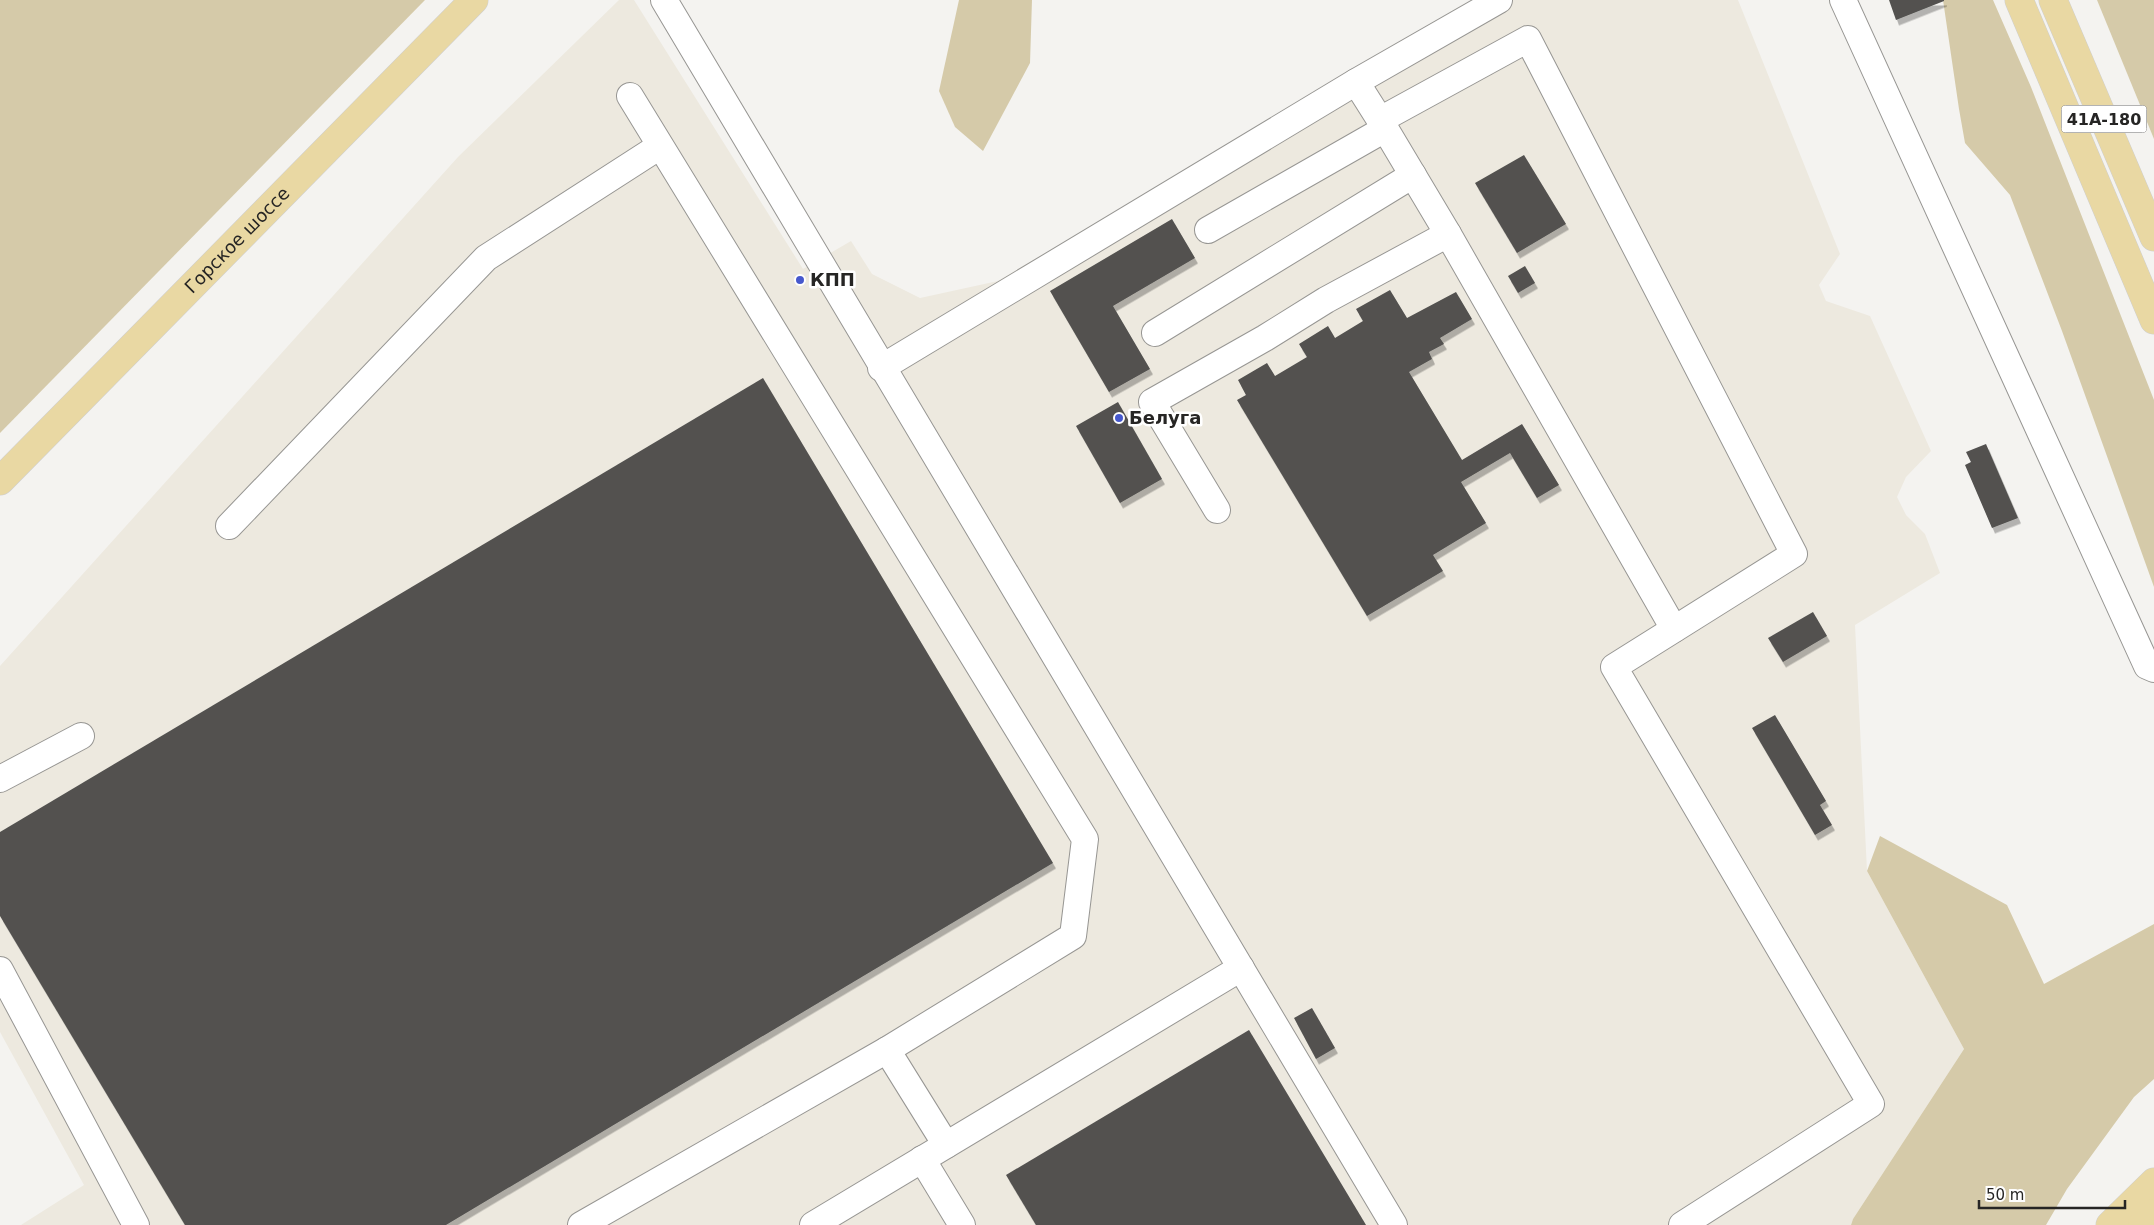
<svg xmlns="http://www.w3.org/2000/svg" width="2154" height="1225" font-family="'DejaVu Sans',sans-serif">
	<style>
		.built { fill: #ede9df }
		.green { fill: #d5caa9 }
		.building { fill: #52514f; filter: url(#shadow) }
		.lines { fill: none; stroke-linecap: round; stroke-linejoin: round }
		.minor-casing { stroke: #979693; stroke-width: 28 }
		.major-casing { stroke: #cfcfcf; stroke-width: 29 }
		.minor { stroke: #fff; stroke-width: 26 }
		.major { stroke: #e9d8a3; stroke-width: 28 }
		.poi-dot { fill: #4658cd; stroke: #fff; stroke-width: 2 }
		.labels { text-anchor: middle; stroke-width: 5; stroke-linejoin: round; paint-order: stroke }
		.shield { fill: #fff; stroke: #676666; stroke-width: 1 }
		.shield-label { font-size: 16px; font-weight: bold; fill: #262524 }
		.street-label { font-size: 18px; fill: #262524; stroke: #fff }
		.poi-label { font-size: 18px; font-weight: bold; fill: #262524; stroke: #fff; text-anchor: start }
	</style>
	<defs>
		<filter id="shadow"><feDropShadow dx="3" dy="5.5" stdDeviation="0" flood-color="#0004"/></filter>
	</defs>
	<rect width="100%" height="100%" fill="#f4f3f0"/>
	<path class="built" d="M619,0H634L803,269L851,241L872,274L920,298L998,281L1472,0H1738L1840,254L1819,285L1826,301L1870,316L1931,451L1906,477L1897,497L1906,515L1925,534L1940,573L1855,625L1867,871L1964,1049L1853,1219L1851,1225H21L84,1185L0,1032V666L458,157Z"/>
	<g class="green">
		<path d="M0,0H425L0,433Z"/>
		<path d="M959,0H1032L1030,63L983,151L955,127L939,91Z"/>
		<path d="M1943,0H1993L2031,87L2154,400V587L2062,331L2010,195L1965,143L1959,109Z"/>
		<path d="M2097,0H2154V139Z"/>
		<path d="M1880,836L2007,905L2044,984L2154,924V1079L2134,1097L2067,1189L2046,1225H1851L1853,1219L1964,1049L1867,871Z"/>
	</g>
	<g class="building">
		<path d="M1889,0H1944V1L1896,20Z"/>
		<path d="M1524,155L1566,224L1517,253L1475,183Z"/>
		<path d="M1172,219L1195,258L1113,306L1150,369L1109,392L1050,291Z"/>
		<path d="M1525,266L1535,283L1518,293L1508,276Z"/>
		<path d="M1390,290L1407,318L1456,292L1472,319L1440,338L1444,344L1429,352L1432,359L1409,372L1462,460L1522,424L1559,485L1537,498L1510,453L1461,482L1486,523L1433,555L1443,571L1367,616L1237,400L1246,395L1238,380L1267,363L1275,376L1307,357L1299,344L1328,326L1335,338L1363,321L1356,309Z"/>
		<path d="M763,378L1053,863L446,1225H185L0,916V832Z"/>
		<path d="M1118,402L1162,479L1120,503L1076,426Z"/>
		<path d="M1986,444L2018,518L1992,528L1965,465L1971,462L1966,452Z"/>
		<path d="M1813,612L1827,636L1783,662L1768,638Z"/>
		<path d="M1775,715L1826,801L1820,805L1832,825L1815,835L1752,728Z"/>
		<path d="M1312,1008L1335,1048L1316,1059L1294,1018Z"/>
		<path d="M1249,1030L1366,1225H1036L1006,1175Z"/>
	</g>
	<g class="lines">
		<defs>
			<g id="minor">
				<path d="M664,0L1394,1225"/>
				<path d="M1843,0L2147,666L2154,669"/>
				<path d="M1356,82L1380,120L1528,39L1794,554L1614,667L1871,1104L1682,1225"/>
				<path d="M1380,120L1448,234L1674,629"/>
				<path d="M1208,230L1385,129"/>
				<path d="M1155,333L1413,175"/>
				<path d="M881,368L1356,82L1499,0"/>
				<path d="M1217,510L1152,402L1265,338L1326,300L1448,234"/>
				<path d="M229,526L486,258L660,146"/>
				<path d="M0,779L81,736"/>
				<path d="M0,970L136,1225"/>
				<path d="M887,1050L946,1145"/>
				<path d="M922,1159L962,1225"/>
				<path d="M581,1225L887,1050L1073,936L1085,839L630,96"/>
				<path d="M813,1225L1241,968"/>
			</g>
			<g id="major">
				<path d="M2019,0L2154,320"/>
				<path d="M2053,0L2154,237"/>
				<path id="s1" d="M0,481L474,0"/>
				<path d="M2110,1225L2154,1182"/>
				<path d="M2142,1225L2154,1213"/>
			</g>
		</defs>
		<use href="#minor" class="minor-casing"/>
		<use href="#major" class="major-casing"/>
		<use href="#minor" class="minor"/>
		<use href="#major" class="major"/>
	</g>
	<g class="poi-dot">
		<circle cx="800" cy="280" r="5"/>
		<circle cx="1119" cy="418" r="5"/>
	</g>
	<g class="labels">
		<rect class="shield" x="2061.5" y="105.5" width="85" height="27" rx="4"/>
		<g class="shield-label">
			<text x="2104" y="125">41А-180</text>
		</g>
		<g class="street-label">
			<text dy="6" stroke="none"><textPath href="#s1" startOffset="338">Горское шоссе</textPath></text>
		</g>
		<g class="poi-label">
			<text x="810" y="286">КПП</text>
			<text x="1129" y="424">Белуга</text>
		</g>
	</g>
	<path d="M1979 1200v8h146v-8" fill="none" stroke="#262524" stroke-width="2.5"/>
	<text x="1986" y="1200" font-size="15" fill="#262524" stroke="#ffffff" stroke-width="4" paint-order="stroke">50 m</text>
</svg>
